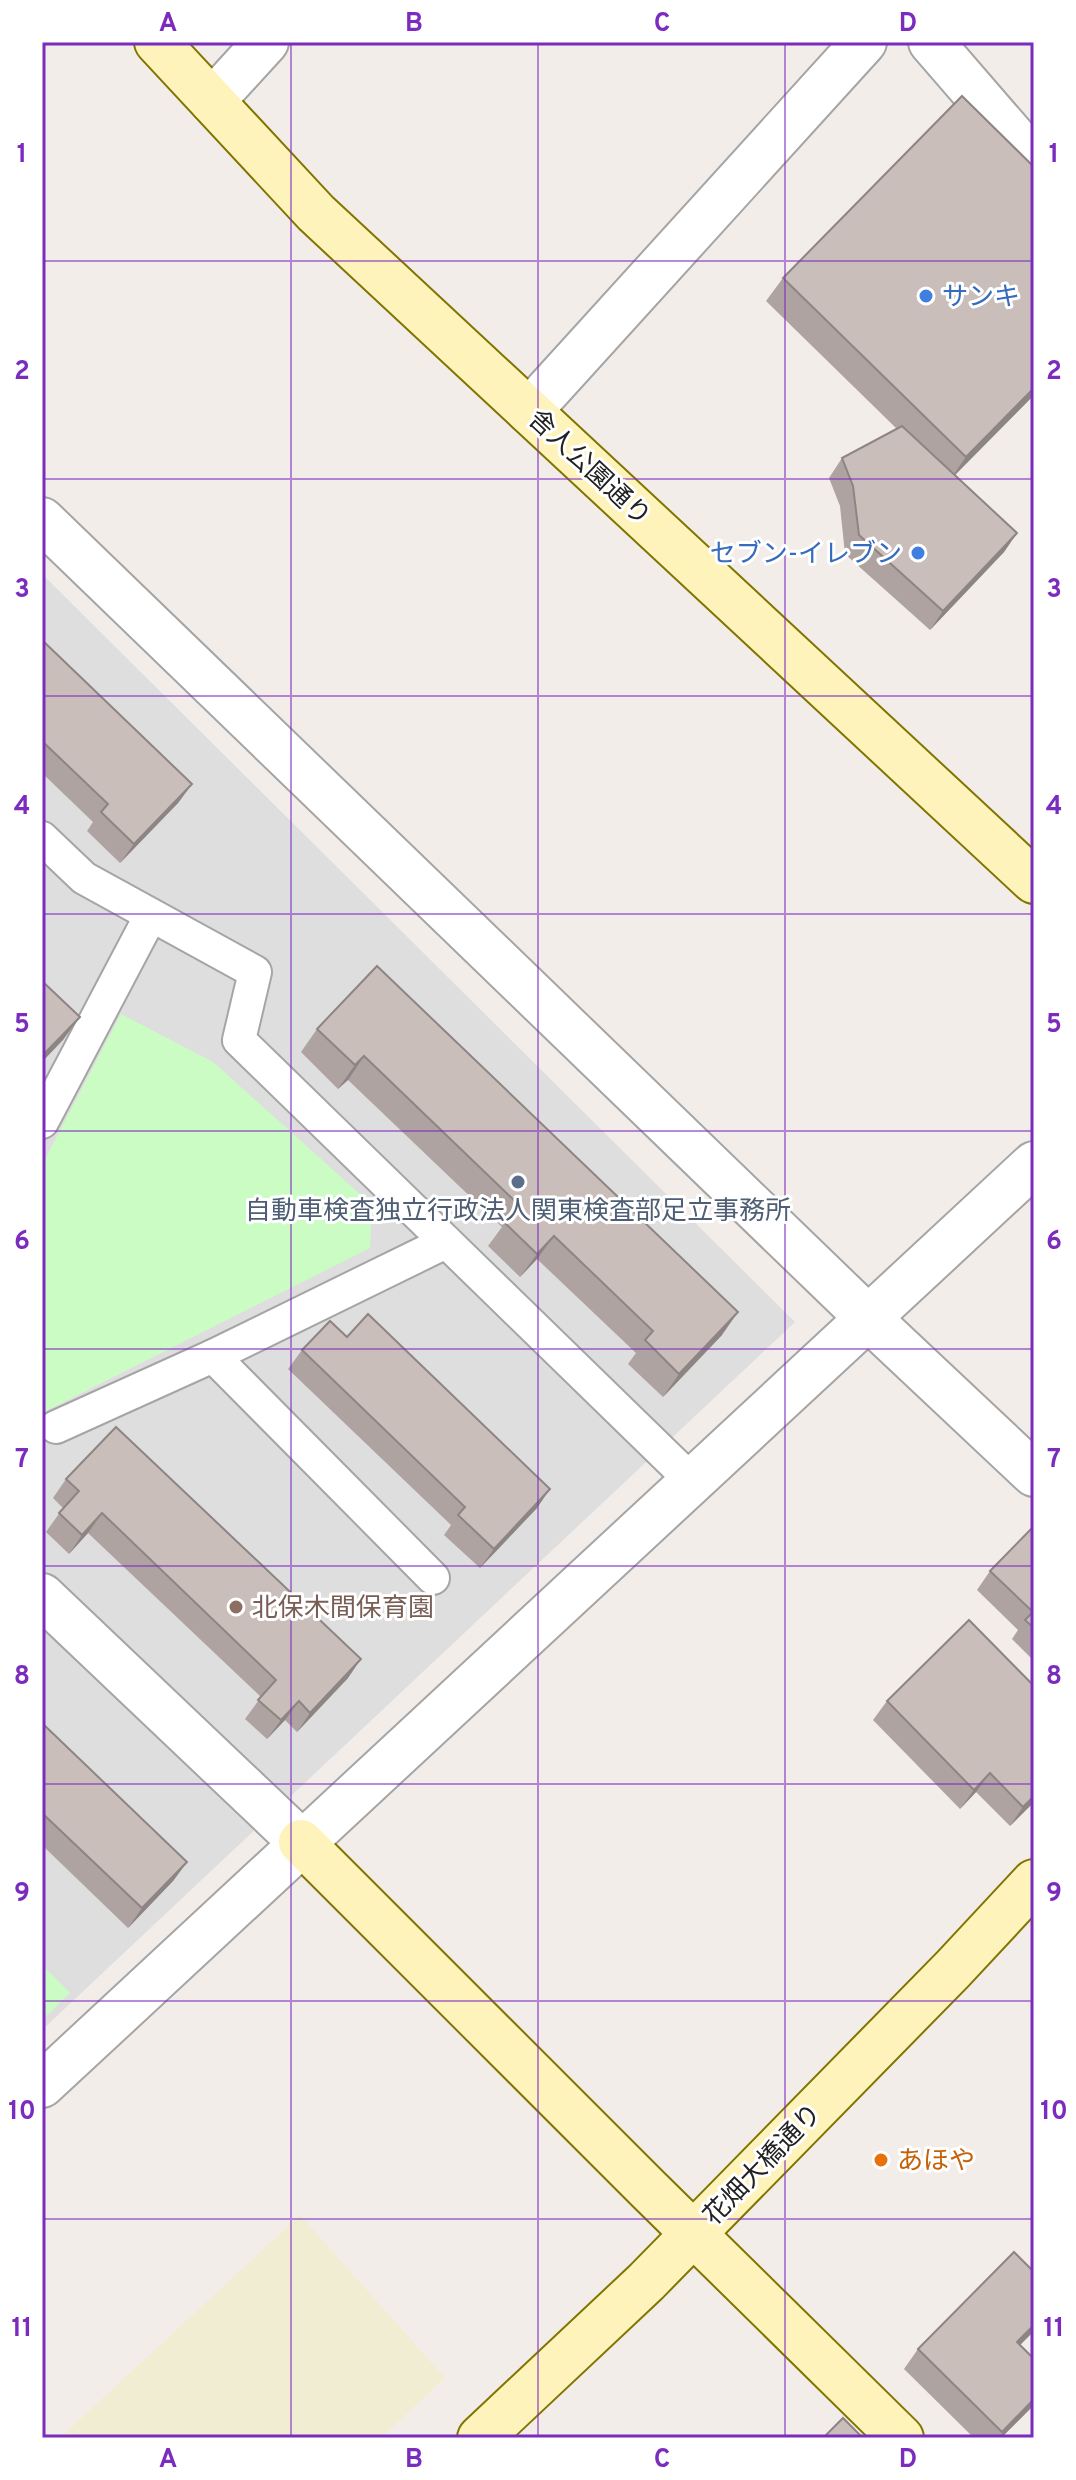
<svg xmlns="http://www.w3.org/2000/svg" width="1076" height="2480" font-family="Overpass,'Noto Sans JP',sans-serif">
	<style>
		.residential { fill: #dfdedf }
		.farmland { fill: #f1edd3 }
		.park { fill: #cbfcc4 }
		.lines { fill: none; stroke-linecap: round; stroke-linejoin: round }
		.lane-casing { stroke: #a5a5a5; stroke-width: 36 }
		.street-casing { stroke: #a5a5a5; stroke-width: 48 }
		.secondary-casing { stroke: #817500; stroke-width: 48 }
		.lane { stroke: #fff; stroke-width: 32 }
		.street { stroke: #fff; stroke-width: 44 }
		.secondary { stroke: #fdf3bb; stroke-width: 44 }
		.wall { fill: #aea3a1 }
		.shaded-wall { fill: #8d8583 }
		.building { fill: #cabebb; stroke: #8d8583; stroke-width: 2 }
		.grid { fill: none; stroke: #7b2cbf; stroke-width: 2; stroke-opacity: 0.55 }
		.shop-dot { fill: #3f7fe0; stroke: #fff; stroke-width: 3 }
		.service-dot { fill: #5c6f8a; stroke: #fff; stroke-width: 3 }
		.education-dot { fill: #8d6e63; stroke: #fff; stroke-width: 3 }
		.food-dot { fill: #e8710a; stroke: #fff; stroke-width: 3 }
		.labels { text-anchor: middle; stroke-width: 6; stroke-linejoin: round; paint-order: stroke }
		.shop-label { font-size: 26px; fill: #366cbe; stroke: #fff; text-anchor: start }
		.street-label { font-size: 26px; fill: #212121; stroke: #fff }
		.service-label { font-size: 26px; fill: #4e5e75; stroke: #fff }
		.education-label { font-size: 26px; fill: #785e54; stroke: #fff; text-anchor: start }
		.food-label { font-size: 26px; fill: #c56008; stroke: #fff; text-anchor: start }
		.neatline { fill: none; stroke: #7b2cbf; stroke-width: 3 }
		.grid-label { font-size: 26px; text-anchor: middle; font-weight: bold; fill: #7b2cbf }
	</style>
	<rect width="100%" height="100%" fill="#f2ede8"/>
	<path class="residential" d="M42,574L795,1322L42,2030Z"/>
	<path class="farmland" d="M300,2215L445,2378L381,2438H60Z"/>
	<g class="park">
		<path d="M121,1014L213,1062L372,1205L370,1248L42,1413V1165Z"/>
		<path d="M42,1965L70,1993L42,2020Z"/>
	</g>
	<g class="lines">
		<defs>
			<g id="lane">
				<path d="M42,838L84,878L255,972L239,1040L693,1482"/>
				<path d="M42,1122L150,917"/>
				<path d="M213,1356L433,1578"/>
				<path d="M56,1427L213,1356L446,1242"/>
			</g>
			<g id="street">
				<path d="M931,42L1034,161"/>
				<path d="M212,101L266,42"/>
				<path d="M529,411L864,42"/>
				<path d="M42,520L868,1318L1034,1474"/>
				<path d="M42,1596L301,1842"/>
				<path d="M42,2085L1034,1164"/>
			</g>
			<g id="secondary">
				<path d="M157,42L316,213L1034,881"/>
				<path d="M301,1842L649,2190L901,2438"/>
				<path d="M480,2438L646,2282L953,1969L1034,1882"/>
			</g>
		</defs>
		<use href="#lane" class="lane-casing"/>
		<use href="#street" class="street-casing"/>
		<use href="#secondary" class="secondary-casing"/>
		<use href="#lane" class="lane"/>
		<use href="#street" class="street"/>
		<use href="#secondary" class="secondary"/>
	</g>
	<g class="wall">
		<path d="M1034,167V395L955,475L1017,533L1004,552L930,630L845,554L840,506L829,478L842,458L897,429L766,301L783,278Z"/>
		<path d="M42,640L192,784L178,803L120,863L87,831L93,822L42,773Z"/>
		<path d="M377,966L722,1335L663,1397L628,1364L636,1353L537,1259L520,1277L488,1246L502,1227L348,1080L338,1089L301,1052L317,1029Z"/>
		<path d="M347,1337L537,1508L480,1568L444,1535L451,1525L288,1369L302,1350Z"/>
		<path d="M66,1479L348,1678L297,1732L285,1720L267,1739L245,1719L261,1697L88,1533L69,1554L46,1532L63,1508L53,1498Z"/>
		<path d="M1034,1526V1661L1012,1639L1018,1630L977,1590L990,1571Z"/>
		<path d="M1034,1686V1802L1010,1826L976,1792L960,1809L873,1720L887,1701Z"/>
		<path d="M42,1723L187,1862L173,1881L128,1928L42,1845Z"/>
		<path d="M1034,2272V2331L1020,2345L1034,2405L1001,2438H974L904,2369L918,2349Z"/>
	</g>
	<g class="shaded-wall">
		<path d="M1034,388V395L949,481L966,457Z"/>
		<path d="M1017,533L1004,552L930,630L943,611Z"/>
		<path d="M192,784L178,803L120,863L134,844Z"/>
		<path d="M80,1017L63,1040L42,1062V1056Z"/>
		<path d="M364,1056L348,1080L338,1089L355,1065Z"/>
		<path d="M554,1236L537,1259L520,1277L537,1254Z"/>
		<path d="M738,1312L722,1335L663,1397L679,1374Z"/>
		<path d="M550,1489L537,1508L480,1568L494,1549Z"/>
		<path d="M102,1513L88,1533L69,1554L82,1535Z"/>
		<path d="M361,1659L348,1678L297,1732L310,1713Z"/>
		<path d="M299,1701L285,1720L267,1739L281,1720Z"/>
		<path d="M990,1773L976,1792L960,1809L974,1790Z"/>
		<path d="M1034,1796V1802L1010,1826L1023,1807Z"/>
		<path d="M187,1862L173,1881L128,1928L142,1908Z"/>
		<path d="M1034,2325V2331L1004,2361L1017,2342Z"/>
		<path d="M1034,2399V2405L1001,2438H998Z"/>
	</g>
	<g class="building">
		<path d="M962,96L1034,167V388L966,457L783,278Z"/>
		<path d="M902,426L1017,533L943,611L859,535L853,486L842,458Z"/>
		<path d="M42,640L192,784L134,844L101,812L108,804L42,741Z"/>
		<path d="M377,966L738,1312L679,1374L645,1340L653,1331L554,1236L537,1254L505,1223L520,1206L364,1056L355,1065L317,1029Z"/>
		<path d="M42,981L80,1017L42,1056Z"/>
		<path d="M368,1314L550,1489L494,1549L458,1515L465,1507L302,1350L330,1321L347,1337Z"/>
		<path d="M116,1427L361,1659L310,1713L299,1701L281,1720L258,1700L276,1680L102,1513L82,1535L59,1513L79,1491L66,1479Z"/>
		<path d="M1034,1526V1628L1025,1620L1033,1612L990,1571Z"/>
		<path d="M969,1620L1034,1686V1796L1023,1807L990,1773L974,1790L887,1701Z"/>
		<path d="M42,1723L187,1862L142,1908L42,1813Z"/>
		<path d="M1014,2252L1034,2272V2325L1017,2342L1034,2359V2399L1002,2432L918,2349Z"/>
		<path d="M843,2418L863,2438H823Z"/>
	</g>
	<path class="grid" d="M291,42V2438M538,42V2438M785,42V2438M42,261H1034M42,479H1034M42,696H1034M42,914H1034M42,1131H1034M42,1349H1034M42,1566H1034M42,1784H1034M42,2001H1034M42,2219H1034"/>
	<g class="shop-dot">
		<circle cx="926" cy="296" r="8"/>
		<circle cx="918" cy="553" r="8"/>
	</g>
	<circle class="service-dot" cx="518" cy="1182" r="8"/>
	<circle class="education-dot" cx="236" cy="1607" r="8"/>
	<circle class="food-dot" cx="881" cy="2160" r="8"/>
	<g class="labels">
		<g class="shop-label">
			<text x="942" y="305">サンキ</text>
			<text x="902" y="562" text-anchor="end">セブン-イレブン</text>
		</g>
		<g class="street-label">
			<text transform="translate(590 467) rotate(43)" y="9">舎人公園通り</text>
			<text transform="translate(762 2164) rotate(-46)" y="9">花畑大橋通り</text>
		</g>
		<g class="service-label">
			<text x="518" y="1219">自動車検査独立行政法人関東検査部足立事務所</text>
		</g>
		<g class="education-label">
			<text x="252" y="1616">北保木間保育園</text>
		</g>
		<g class="food-label">
			<text x="897" y="2169">あほや</text>
		</g>
	</g>
	<rect width="1076" height="2480" fill="none" stroke="#ffffff" stroke-width="88"/>
	<rect x="44" y="44" width="988" height="2392" class="neatline"/>
	<g class="grid-label">
		<text x="168" y="31">A</text>
		<text x="414" y="31">B</text>
		<text x="662" y="31">C</text>
		<text x="908" y="31">D</text>
		<text x="22" y="162">1</text>
		<text x="1054" y="162">1</text>
		<text x="22" y="379">2</text>
		<text x="1054" y="379">2</text>
		<text x="22" y="597">3</text>
		<text x="1054" y="597">3</text>
		<text x="22" y="814">4</text>
		<text x="1054" y="814">4</text>
		<text x="22" y="1032">5</text>
		<text x="1054" y="1032">5</text>
		<text x="22" y="1249">6</text>
		<text x="1054" y="1249">6</text>
		<text x="22" y="1467">7</text>
		<text x="1054" y="1467">7</text>
		<text x="22" y="1684">8</text>
		<text x="1054" y="1684">8</text>
		<text x="22" y="1901">9</text>
		<text x="1054" y="1901">9</text>
		<text x="22" y="2119">10</text>
		<text x="1054" y="2119">10</text>
		<text x="22" y="2336">11</text>
		<text x="1054" y="2336">11</text>
		<text x="168" y="2467">A</text>
		<text x="414" y="2467">B</text>
		<text x="662" y="2467">C</text>
		<text x="908" y="2467">D</text>
	</g>
</svg>
